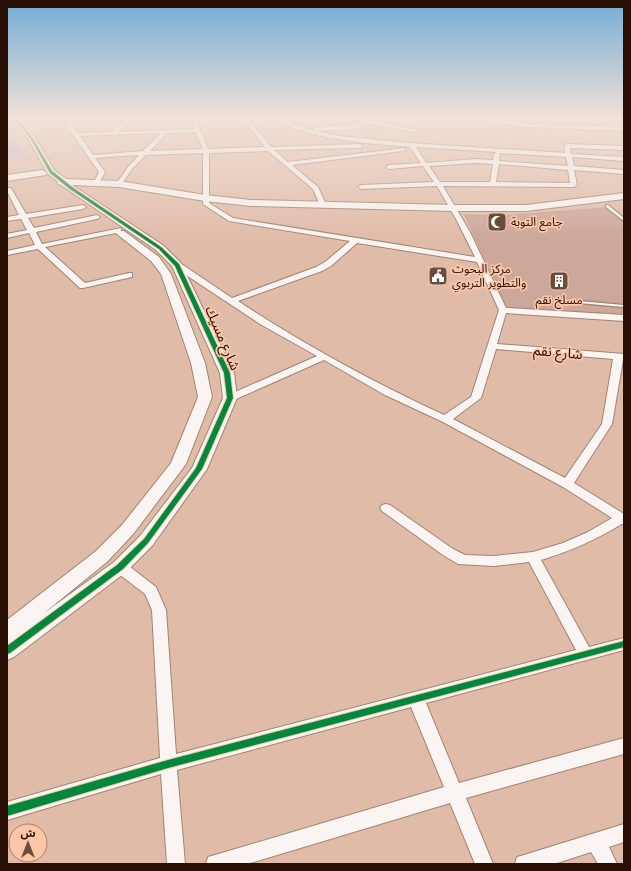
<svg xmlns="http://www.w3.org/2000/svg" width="631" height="871" font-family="Montserrat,'Noto Sans Arabic',sans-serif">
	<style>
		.green { fill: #c8b1cd }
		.building { fill: #cca79a; stroke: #c0a296 }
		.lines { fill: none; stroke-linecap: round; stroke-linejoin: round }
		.lane-casing { stroke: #9f8474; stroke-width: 2.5 }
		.street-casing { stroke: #9f8474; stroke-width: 2 }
		.secondary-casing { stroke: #9f8474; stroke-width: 2 }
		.lane { fill: #faf5f2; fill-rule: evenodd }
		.street { fill: #faf5f2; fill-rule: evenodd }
		.secondary { fill: #faf5f2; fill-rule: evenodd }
		.cycleway-casing { stroke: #fcc7a8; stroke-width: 2 }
		.cycleway { fill: #00873e; fill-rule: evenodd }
		.labels { text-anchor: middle; stroke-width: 3.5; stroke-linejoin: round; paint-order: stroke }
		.far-poi-label { font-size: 12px; fill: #271003; stroke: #fcc7a8; text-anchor: start }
		.street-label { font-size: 14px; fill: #271003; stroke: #fcc7a8 }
	</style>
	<rect width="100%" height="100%" fill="#e0bca8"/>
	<path class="green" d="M7,131L29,159L7,158Z"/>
	<path class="building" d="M605,208L624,222V303L555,298L553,300L556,302L624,308V314L507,307L465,215L499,216Z"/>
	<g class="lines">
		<defs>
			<g id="lane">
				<path d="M606,205H608L624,218V221L606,207Z"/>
				<path d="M555,299L624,305V307L556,301L554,300Z"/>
			</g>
			<g id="street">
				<path d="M60,118L16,121L13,119L14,118Z"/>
				<path d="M67,118H73V126L78,133L112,132L126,118H131L118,132L194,129L192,118H197L200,130L208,149L265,147L243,118H248L271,147L360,144L363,146L360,148L274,150L288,162L405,148V150L403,151L292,165L318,187L326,205L323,207L320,205L313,189L268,151L209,153V203L233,218L475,257L456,219L437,186L361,189L358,187L361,185L434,182L423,166L389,169L386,167L389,165L421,163L410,147C365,143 311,140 271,118H279L308,129L339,136L409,143L565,153L564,146L567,144L624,146V150L570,148L571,154L624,157V161L572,157L574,166L624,170V174L574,170L577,185L574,187L443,186L470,232L506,308L624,315V321L506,313L497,344L624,354L612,424L574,483L624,514V524H622C593,541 573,550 541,560L589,647L624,638V650L426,703L459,783L624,738V754L466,798L493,864H475L450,803L247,864H206L208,857L215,855L444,787L411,707L177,770L185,864H167L161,774L7,820V802L160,758L152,610L145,594L115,571L113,567L115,563L120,562L125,563L156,587L166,610L176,754L576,650L529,562L494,566L458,564L443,555L382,511L380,508L382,505L386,504L390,505L453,549L465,555L494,556L533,552L563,543L588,532L612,518L563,487L441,421L385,395L324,360L234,400H226L225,398L226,396L317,356L260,324L174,267V263H180L232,298L316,267L325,262L350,241L229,221L203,204V153L146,155L132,169L121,185L119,186L116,184L128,167L139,155L95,158L105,172L99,183H95L94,182L99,172L67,126ZM195,132L203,149L150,151L167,133ZM161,133L143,151L93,155L80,136ZM416,147L496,152L494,154L493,160L476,159L426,163ZM498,153L566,157L568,166L499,161L500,154ZM476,163L493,164L490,182H440L429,166ZM499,164L568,170L570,183L496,182ZM357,243L477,262L499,310L471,397L444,415C373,382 303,344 238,301L322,271L331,266ZM496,349L613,359L602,424L565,478L453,419L481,398Z"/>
				<path d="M347,118H360L416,130L413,132L370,124L356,129L316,131L313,129L316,127L355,125L364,122Z"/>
				<path d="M470,118H483L529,124L624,127V131L529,127L491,123Z"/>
				<path d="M7,188H11L26,214L83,205L86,207L83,209L28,218L34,228L97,215L100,217L97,219L36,232L42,244L121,228V232L45,247L85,283L129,273H132V277L83,288H80L38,249L7,255V251L35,245L29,233L7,238V234L27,230L21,219L7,221V217L19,215L7,191Z"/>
				<path d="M624,824V842L609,847L617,864H598L591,852L554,864H515L517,857L524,855Z"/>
			</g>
			<g id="secondary">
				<path d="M12,118H19L36,139L54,170L66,179L119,181L205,195L251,200L454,205H526L624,193V199L526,211H454L251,206L205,201L119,187L72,185L164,246L181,263L234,373L237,398L207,469L152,546L126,572L14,657L7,660V640L8,639H7V620L96,551L122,525L171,463L198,397L191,363L161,274L151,261L118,235L116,233L118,231H124L159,257L171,274L205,363L212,397L186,464L134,533L108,561L43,614L114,562L140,536L192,468L223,398L220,373L172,266L156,250L61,185L58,184L57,181L48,174L29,140Z"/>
				<path d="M43,170L47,173L46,175L7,181V175Z"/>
			</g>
		</defs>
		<use href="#lane" class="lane-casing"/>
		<use href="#street" class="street-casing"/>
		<use href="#secondary" class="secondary-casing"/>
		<use href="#lane" class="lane"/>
		<use href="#street" class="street"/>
		<use href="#secondary" class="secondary"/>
		<defs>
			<g id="cycleway">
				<path d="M14,118H17L33,139L52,171L72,187L161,247L179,264L230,373L233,398L202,469L148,543L123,569L10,653L7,654V646L117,565L144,539L196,468L227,398L224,373L175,266L159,249L70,189L50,173L31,139Z"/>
				<path d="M624,641V647L168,768L7,816V806L168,760Z"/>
			</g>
		</defs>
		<use href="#cycleway" class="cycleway-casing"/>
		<use href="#cycleway" class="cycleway"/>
	</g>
	<linearGradient id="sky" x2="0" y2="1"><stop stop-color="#72add6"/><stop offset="0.49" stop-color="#f1e1d8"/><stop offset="1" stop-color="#f1e1d8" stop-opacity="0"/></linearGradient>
	<rect width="631" height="240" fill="url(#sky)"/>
	<defs>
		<symbol id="mosque-square" viewBox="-11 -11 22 22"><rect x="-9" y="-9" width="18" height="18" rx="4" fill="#684c3d" stroke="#fcc7a8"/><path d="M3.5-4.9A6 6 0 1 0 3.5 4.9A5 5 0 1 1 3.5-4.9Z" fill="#fff"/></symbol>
		<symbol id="civic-square" viewBox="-11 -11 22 22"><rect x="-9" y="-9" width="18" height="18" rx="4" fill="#684c3d" stroke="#fcc7a8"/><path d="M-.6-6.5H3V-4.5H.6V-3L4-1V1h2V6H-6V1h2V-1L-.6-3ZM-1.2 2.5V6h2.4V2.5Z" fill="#fff"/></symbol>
		<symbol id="building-square" viewBox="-11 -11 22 22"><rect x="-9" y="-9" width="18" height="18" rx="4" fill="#684c3d" stroke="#fcc7a8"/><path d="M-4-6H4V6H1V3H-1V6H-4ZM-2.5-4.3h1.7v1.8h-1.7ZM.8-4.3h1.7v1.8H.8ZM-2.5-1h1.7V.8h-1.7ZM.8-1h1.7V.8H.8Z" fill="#fff"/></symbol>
	</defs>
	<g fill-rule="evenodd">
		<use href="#mosque-square" x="486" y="211" width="22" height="22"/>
		<use href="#civic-square" x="427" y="265" width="22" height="22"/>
		<use href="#building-square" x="548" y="270" width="22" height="22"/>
	</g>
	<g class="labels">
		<g class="far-poi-label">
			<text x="511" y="226">جامع التوبة</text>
			<text x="452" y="273">مركز البحوث<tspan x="452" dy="14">والتطوير التربوي</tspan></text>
			<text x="559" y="304" text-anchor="middle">مسلخ نقم</text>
		</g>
		<g class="street-label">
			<text transform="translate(223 338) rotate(67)" y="5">شارع مسيك</text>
			<text transform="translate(558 352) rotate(5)" y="5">شارع نقم</text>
		</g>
	</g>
	<rect width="631" height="871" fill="none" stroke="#271003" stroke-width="16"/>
	<g transform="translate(28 843)"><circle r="19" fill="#fcc7a8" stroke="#a77e66"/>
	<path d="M0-3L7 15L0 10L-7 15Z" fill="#684c3d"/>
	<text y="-6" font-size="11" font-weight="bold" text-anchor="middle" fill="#271003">ش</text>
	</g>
</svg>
